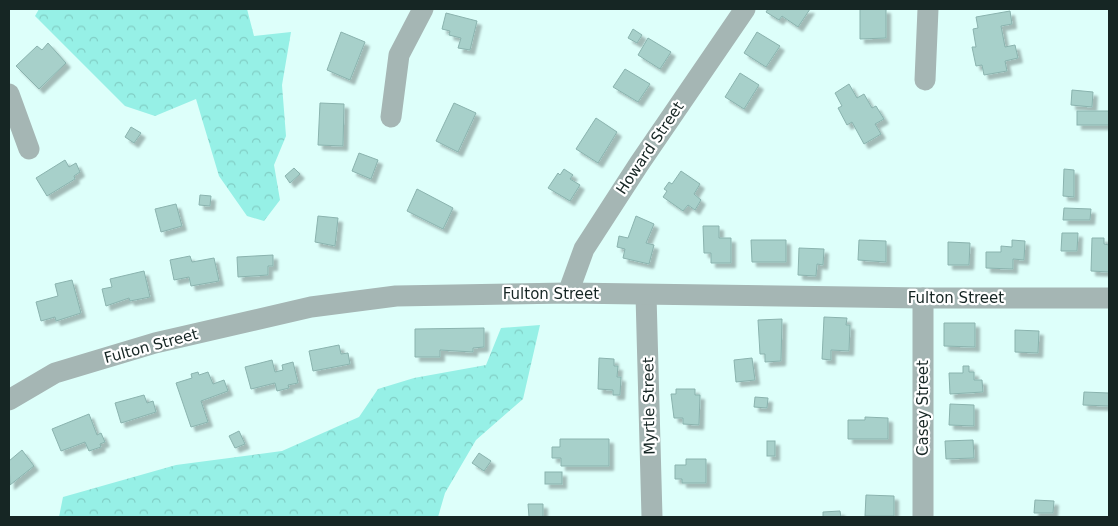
<svg xmlns="http://www.w3.org/2000/svg" width="1118" height="526" font-family="'DejaVu Sans',sans-serif">
	<style>
		.forest { fill: url(#forest-crowns) }
		.building { fill: #a7d0ca; stroke: #8ab3ae; filter: url(#shadow) }
		.lines { fill: none; stroke-linecap: round; stroke-linejoin: round }
		.minor { stroke: #a5b6b4; stroke-width: 21 }
		.labels { text-anchor: middle; stroke-width: 4.5; stroke-linejoin: round; paint-order: stroke }
		.street-label { font-size: 15px; fill: #162624; stroke: #fff }
	</style>
	<defs>
		<pattern id="forest-crowns" width="20" height="18" patternUnits="userSpaceOnUse" patternTransform="scale(1.25)"><rect width="20" height="18" fill="#96f0e6"/><path d="M2 6a3 3 0 1 1 6 0M12 15a3 3 0 1 1 6 0" fill="none" stroke="#81cec5"/></pattern>
		<filter id="shadow"><feDropShadow dx="4.5" dy="4.5" stdDeviation="1" flood-color="#0004"/></filter>
	</defs>
	<rect width="100%" height="100%" fill="#ddfffa"/>
	<g class="forest">
		<path d="M39,9H247L254,36L291,32L282,85L286,136L274,165L280,200L264,221L247,216L219,176L196,99L155,116L125,106L35,16Z"/>
		<path d="M540,325L523,399L476,440L445,493L438,517H59L63,497L176,465L282,451L359,417L378,389L414,378L486,365L501,328Z"/>
	</g>
	<g class="building">
		<path d="M768,9H810L798,27L782,16L779,20L766,12Z"/>
		<path d="M860,9H886V38L860,39Z"/>
		<path d="M1010,11L1012,24L1001,26L1005,47L1015,45L1018,58L1005,61L1007,71L984,75L982,65L976,66L972,47H976L973,29L978,28L976,17Z"/>
		<path d="M446,13L477,21L470,50L458,48L461,38L449,35L450,31L442,29Z"/>
		<path d="M633,29L642,35L637,43L628,38Z"/>
		<path d="M341,32L365,42L350,80L327,70Z"/>
		<path d="M757,32L780,46L766,67L744,53Z"/>
		<path d="M648,38L671,52L660,69L638,55Z"/>
		<path d="M48,43L66,63L39,89L16,66L37,46L42,50Z"/>
		<path d="M625,69L650,84L638,102L613,87Z"/>
		<path d="M740,73L759,85L744,109L725,97Z"/>
		<path d="M849,84L857,98L864,94L872,108L876,106L884,119L875,124L881,134L864,144L852,122L847,125L838,108L842,106L835,93Z"/>
		<path d="M1072,90L1093,92L1092,107L1071,105Z"/>
		<path d="M320,103L344,104L343,146L318,145Z"/>
		<path d="M454,103L476,113L458,152L436,141Z"/>
		<rect x="1077" y="111" width="32" height="14"/>
		<path d="M596,118L617,132L598,163L576,149Z"/>
		<path d="M131,127L141,133L134,143L125,137Z"/>
		<path d="M359,153L378,160L371,179L352,171Z"/>
		<path d="M65,160L69,167L76,163L80,172L74,176L75,179L47,196L36,178Z"/>
		<path d="M294,168L300,174L290,183L285,176Z"/>
		<path d="M564,169L573,175L570,179L580,185L570,201L548,188L558,173L560,175Z"/>
		<path d="M1064,169L1074,170V197L1063,196Z"/>
		<path d="M681,171L700,184L694,194L701,200L695,210L688,205L683,211L663,197L667,191L664,189L669,182L672,184Z"/>
		<path d="M417,189L453,208L443,229L407,211Z"/>
		<path d="M200,195L211,196L210,206L199,205Z"/>
		<path d="M176,204L182,226L161,232L155,209Z"/>
		<path d="M1064,208L1091,209L1090,220H1063Z"/>
		<path d="M318,216L338,218L335,246L315,242Z"/>
		<path d="M636,216L654,224L646,243L654,245L649,264L623,258L625,249L617,247L619,236L628,238Z"/>
		<path d="M703,226H719V238H731V263H711V253H704Z"/>
		<path d="M1062,233H1078L1077,251H1061Z"/>
		<path d="M1092,238H1104V244L1109,245V272L1091,271Z"/>
		<path d="M751,240H786V262H752Z"/>
		<path d="M859,240L886,241V262L858,260Z"/>
		<path d="M1012,240L1025,241L1024,260L1013,259V269L986,268V252H1001V246L1012,247Z"/>
		<path d="M948,242L970,243L969,265H948Z"/>
		<path d="M799,248L824,249L823,265L817,264L816,276L798,275Z"/>
		<path d="M273,255V266H268V275L238,277L237,257Z"/>
		<path d="M190,256L192,262L214,258L219,281L191,286L189,277L174,280L170,260Z"/>
		<path d="M144,271L150,297L130,301L129,298L106,306L102,289L112,287L110,279Z"/>
		<path d="M72,280L81,313L56,321L55,317L41,321L36,302L58,296L55,284Z"/>
		<path d="M824,317L847,318L846,325H850L849,351L831,350V360L822,359Z"/>
		<path d="M782,319L781,361L765,362V354H760L758,320Z"/>
		<path d="M944,323H975V347L944,346Z"/>
		<path d="M484,328V347L473,348V352L440,350V357H415V329Z"/>
		<path d="M1015,330L1039,331L1038,353L1015,352Z"/>
		<path d="M339,345L341,354L348,353L350,364L313,371L309,351Z"/>
		<path d="M599,358L614,359V366H618L617,377H621L620,395H613V390L598,389Z"/>
		<path d="M752,358L755,380L736,382L734,360Z"/>
		<path d="M272,360L275,372L283,370L282,365L293,362L298,383L288,385L289,388L277,391L275,383L251,389L245,367Z"/>
		<path d="M963,366H969V372H974V380H982L983,392L950,394L949,373H963Z"/>
		<path d="M198,372L199,375L208,372L213,384L224,380L228,391L201,401L208,422L191,427L176,383L192,378L191,374Z"/>
		<path d="M676,389H695V395H700L699,425L683,424V418H674L671,394H676Z"/>
		<path d="M1084,392L1109,393V406L1083,405Z"/>
		<path d="M144,395L147,403L153,401L156,412L121,423L115,403Z"/>
		<path d="M755,397L768,398L767,408L754,407Z"/>
		<path d="M950,404L974,405V426L949,425Z"/>
		<path d="M89,414L97,435L101,433L105,442L100,444L101,447L89,451L85,442L61,451L52,429Z"/>
		<path d="M865,417L888,418V439H848V420H865Z"/>
		<path d="M239,431L245,444L235,448L229,436Z"/>
		<path d="M560,439H609V466H561V458H552V447H560Z"/>
		<path d="M973,440L974,458L946,459L945,441Z"/>
		<rect x="767" y="441" width="8" height="15"/>
		<path d="M22,450L34,466L10,485L9,461Z"/>
		<path d="M479,453L491,461L484,471L472,463Z"/>
		<path d="M686,459H706V483H682V479H675V465H686Z"/>
		<rect x="545" y="472" width="17" height="12"/>
		<path d="M866,495L894,496V516H865Z"/>
		<path d="M1035,500L1054,501L1053,513H1034Z"/>
		<path d="M528,504H543V517H529Z"/>
		<path d="M840,511L841,517H823V512Z"/>
	</g>
	<g class="lines">
		<g class="minor">
			<path d="M925,80L928,9"/>
			<path d="M9,94L29,149"/>
			<path d="M391,117L399,55L423,9"/>
			<path d="M568,293L584,249L639,164L745,9"/>
			<path d="M646,295L652,517"/>
			<path d="M9,400L55,373L155,343L311,307L396,296L568,293L923,298H1109"/>
			<path d="M923,517V298"/>
		</g>
	</g>
	<g class="labels">
		<g class="street-label">
			<text transform="translate(650 148) rotate(-56)" y="5">Howard Street</text>
			<text x="551" y="299">Fulton Street</text>
			<text x="956" y="303">Fulton Street</text>
			<text transform="translate(151 346) rotate(-15)" y="5">Fulton Street</text>
			<text transform="translate(649 406) rotate(-91)" y="5">Myrtle Street</text>
			<text transform="translate(923 408) rotate(-90)" y="5">Casey Street</text>
		</g>
	</g>
	<rect width="1118" height="526" fill="none" stroke="#162624" stroke-width="20"/>
</svg>
